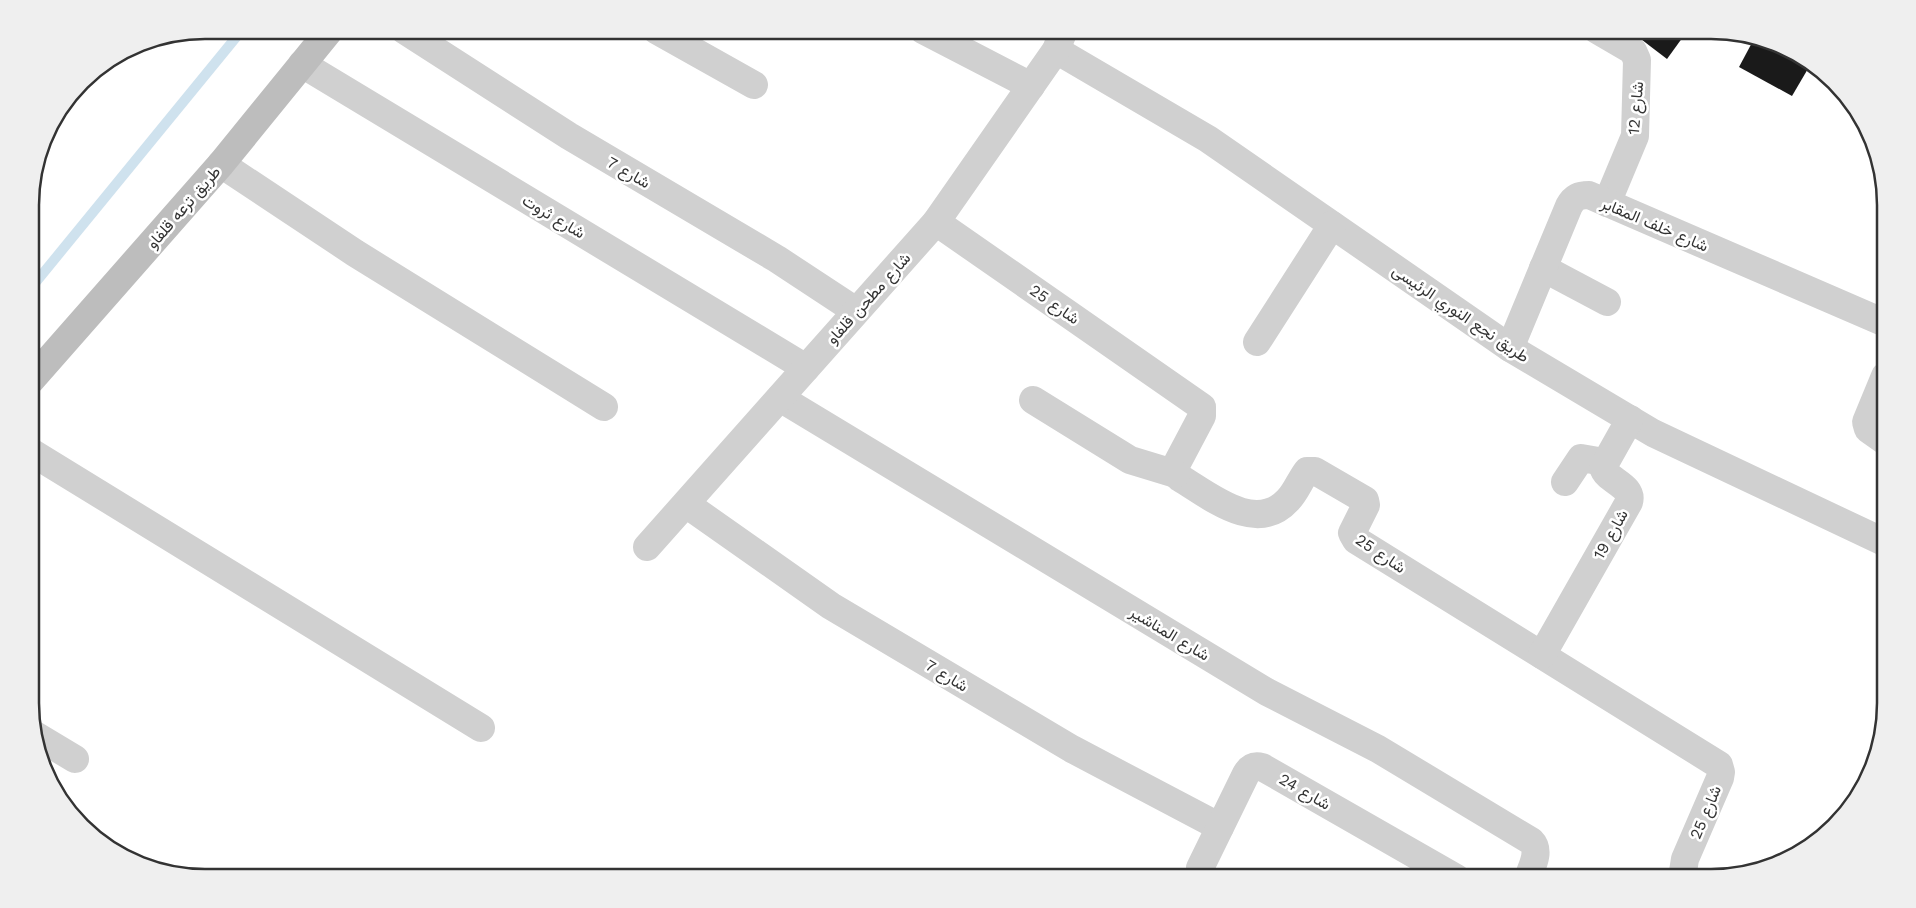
<svg xmlns="http://www.w3.org/2000/svg" width="1916" height="908" font-family="'Work Sans',Vazirmatn,sans-serif">
	<style>
		.lines { fill: none; stroke-linecap: round; stroke-linejoin: round }
		.stream { stroke: #cfe2ee; stroke-width: 10 }
		.building { fill: #1a1a1a }
		.street { stroke: #d0d0d0; stroke-width: 28 }
		.secondary { stroke: #bdbdbd; stroke-width: 28 }
		.labels { text-anchor: middle; stroke-width: 5; stroke-linejoin: round; paint-order: stroke }
		.street-label { font-size: 16px; fill: #333; stroke: #fff }
		.rim { fill: none; stroke: #333; stroke-width: 2.5 }
	</style>
	<rect width="100%" height="100%" fill="#fff"/>
	<g class="lines">
		<path class="stream" d="M31,288L242,30"/>
	</g>
	<g class="building">
		<path d="M1629,30H1688L1667,59Z"/>
		<path d="M1754,39L1778,43L1809,67L1792,96L1739,67Z"/>
	</g>
	<g class="lines">
		<g class="street">
			<path d="M404,30L569,136L777,259L856,311"/>
			<path d="M656,30L754,85"/>
			<path d="M923,30L1031,86"/>
			<path d="M1597,30L1633,51L1637,60L1635,136L1607,203"/>
			<path d="M1056,50L1208,139L1510,348L1653,433L1886,543"/>
			<path d="M302,64L806,368"/>
			<path d="M221,164L355,253L604,407"/>
			<path d="M936,222L1202,407V416L1174,469L1176,474L1180,478C1210,496 1256,535 1288,500C1296,492 1300,480 1307,471H1315L1365,500L1366,505L1352,533L1356,540L1719,765L1721,772L1720,778L1685,859L1682,878"/>
			<path d="M1543,268L1607,302"/>
			<path d="M1257,342L1332,225"/>
			<path d="M1510,348L1569,206C1574,197 1579,195 1589,195L1885,323"/>
			<path d="M1885,376L1866,422L1868,429L1885,441"/>
			<path d="M780,398L1267,692L1378,749L1531,841C1541,851 1532,866 1528,878"/>
			<path d="M1033,400L1130,460L1176,474"/>
			<path d="M31,452L481,728"/>
			<path d="M1565,482L1581,458L1604,462"/>
			<path d="M686,504L831,606L1072,749L1220,827"/>
			<path d="M647,547L936,222L1056,50L1064,30"/>
			<path d="M1542,655L1629,502C1634,485 1606,481 1603,467L1630,419"/>
			<path d="M35,735L75,759"/>
			<path d="M1200,868L1246,774C1250,767 1254,765 1262,767L1456,878"/>
		</g>
		<path class="secondary" d="M31,380L221,164L330,30"/>
	</g>
	<g class="labels">
		<g class="street-label">
			<text transform="translate(1635 108) rotate(-85)" y="6">شارع 12</text>
			<text transform="translate(629 172) rotate(30)" y="6">شارع 7</text>
			<text transform="translate(183 207) rotate(-49)" y="6">طريق ترعه قلفاو</text>
			<text transform="translate(554 216) rotate(31)" y="6">شارع ثروت</text>
			<text transform="translate(1655 224) rotate(23)" y="6">شارع خلف المقابر</text>
			<text transform="translate(868 298) rotate(-48)" y="6">شارع مطحن قلفاو</text>
			<text transform="translate(1055 304) rotate(35)" y="6">شارع 25</text>
			<text transform="translate(1461 313) rotate(34)" y="6">طريق نجع النوري الرئيسى</text>
			<text transform="translate(1610 534) rotate(-61)" y="6">شارع 19</text>
			<text transform="translate(1381 553) rotate(34)" y="6">شارع 25</text>
			<text transform="translate(1170 633) rotate(31)" y="6">شارع المناشير</text>
			<text transform="translate(947 675) rotate(31)" y="6">شارع 7</text>
			<text transform="translate(1305 791) rotate(30)" y="6">شارع 24</text>
			<text transform="translate(1705 812) rotate(-67)" y="6">شارع 25</text>
		</g>
	</g>
	<path d="M0 0H1916V908H0ZM205 39H1711A166 166 0 0 1 1877 205V703A166 166 0 0 1 1711 869H205A166 166 0 0 1 39 703V205A166 166 0 0 1 205 39Z" fill="#efefef" fill-rule="evenodd"/>
	<path class="rim" d="M205 39H1711A166 166 0 0 1 1877 205V703A166 166 0 0 1 1711 869H205A166 166 0 0 1 39 703V205A166 166 0 0 1 205 39Z"/>
</svg>
